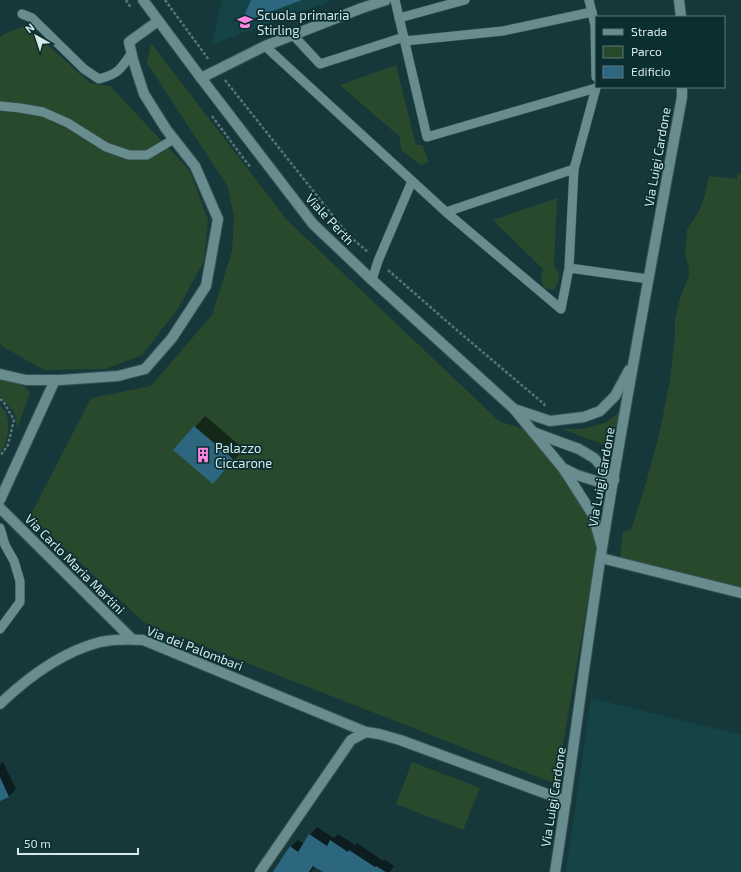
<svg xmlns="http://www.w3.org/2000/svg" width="741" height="872" font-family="'Exo 2',sans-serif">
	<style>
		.built { fill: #154447 }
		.green { fill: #29492d }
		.shadow { fill: #0007 }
		.building { fill: #2c667f }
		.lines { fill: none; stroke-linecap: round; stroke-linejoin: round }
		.lane-casing { stroke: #385356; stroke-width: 10 }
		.street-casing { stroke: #385356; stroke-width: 12 }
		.secondary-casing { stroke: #385356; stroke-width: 12 }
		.path { stroke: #577476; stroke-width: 2.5; stroke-dasharray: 3 2; stroke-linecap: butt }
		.lane { stroke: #698c8f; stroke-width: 9 }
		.street { stroke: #698c8f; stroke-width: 10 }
		.secondary { stroke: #698c8f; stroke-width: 10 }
		.labels { text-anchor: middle; stroke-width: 3.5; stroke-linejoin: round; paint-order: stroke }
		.poi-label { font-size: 13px; fill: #d6e8e9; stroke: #0b2e30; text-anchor: start }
		.street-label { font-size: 13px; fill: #d6e8e9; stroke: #0b2e30 }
	</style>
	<rect width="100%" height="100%" fill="#16383b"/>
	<g class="built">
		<path d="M222,0H333L212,44Z"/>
		<path d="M591,698L741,735V872H566Z"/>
	</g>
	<g class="green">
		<path d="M26,25L90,83L110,86L190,171L208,220L204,261L177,310L142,355L105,369L44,370L2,346L0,343V38L2,35Z"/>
		<path d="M151,43L287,220L499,421L532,432L562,467L599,537L556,784L145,623L30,516L91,398L151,386L212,315L232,251L234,218L228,187L147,63Z"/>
		<path d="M396,65L416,145H422L429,162L421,165L401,150L400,137L340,85Z"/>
		<path d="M741,173V590L620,557L623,532L631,530L646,483L660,431L670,381L675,336V320L680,298L689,276V267L685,256L687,230L699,211L704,198L709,176L737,179V175Z"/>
		<path d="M557,198L554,266C555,268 557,270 558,272C561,278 558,284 554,289H548L543,286L541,278L543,269L493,220Z"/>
		<path d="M0,377L25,387L30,393L17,429L16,418L13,411L0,396Z"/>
		<path d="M0,405C2,408 5,410 6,413C10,425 9,442 0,452Z"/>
		<path d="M621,411L610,447L562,429H581L605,423Z"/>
		<path d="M412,762L480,788L463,830L396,804Z"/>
	</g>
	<g class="shadow">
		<path d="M205,416L244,449L224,472L213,483L195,427Z"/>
		<path d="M3,762L16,789L9,796L0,800V764Z"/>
		<path d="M317,827L334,838L338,834L355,845L357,843L383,861L384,859L394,866L390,872H325L315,866L311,872H274L290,847L298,840L304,844L310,835Z"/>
	</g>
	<g class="building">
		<path d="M251,0H302L241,23Z"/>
		<path d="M194,426L234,460L213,484L173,450Z"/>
		<path d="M0,777L9,797L0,801Z"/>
		<path d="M309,834L327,846L330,840L348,852L349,850L375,867L376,866L386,872H323L313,866L309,872H273L290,846L298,852Z"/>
	</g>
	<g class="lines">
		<defs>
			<g id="lane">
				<path d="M395,0L427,137L596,88L574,169"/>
				<path d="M589,0L595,25L596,77"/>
				<path d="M22,14L32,18L84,69L99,79C118,74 120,70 131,54"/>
				<path d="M399,18L465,0"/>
				<path d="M293,35L320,64L404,37"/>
				<path d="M405,41L503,31L592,12"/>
				<path d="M265,46L446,212"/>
				<path d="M0,106L20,108L43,112L68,123L106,147L129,155H147L174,139"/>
				<path d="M569,268L561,309L446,212L574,169L569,268L648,279"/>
				<path d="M372,280L378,261L412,181"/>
				<path d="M0,528L5,545L14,561L20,581V602L0,629"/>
			</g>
			<g id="street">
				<path d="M201,78L265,46L362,8L386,0"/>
				<path d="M0,374L26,380H60L118,376L145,369L172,338L206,286L218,219L195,166L166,129L144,94L133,60L129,42L158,21"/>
				<path d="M0,500L55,380"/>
				<path d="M0,508L132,639"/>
				<path d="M601,558L741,593"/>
				<path d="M0,704C28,677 62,652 100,642C114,639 129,639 143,640L366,732"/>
				<path d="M260,872L351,740L366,732L379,734L400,740L566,801"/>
			</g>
			<g id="secondary">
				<path d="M143,0L201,78L313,224L372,280L514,409L562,467L570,479L593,515L601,544"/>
				<path d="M679,0L681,17"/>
				<path d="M514,409L550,421L584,417L600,411L615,396L629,370"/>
				<path d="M533,432L557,441L579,449L594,458L614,480"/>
				<path d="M565,469L577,475L599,482L614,480"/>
				<path d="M555,872C572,764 585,656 602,548C626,397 654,247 682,97V87"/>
			</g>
		</defs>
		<use href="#lane" class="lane-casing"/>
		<use href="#street" class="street-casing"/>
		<use href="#secondary" class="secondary-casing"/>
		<g class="path">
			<path d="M126,0L131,8"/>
			<path d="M165,0L209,60"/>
			<path d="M225,80L349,236L368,252"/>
			<path d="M212,116L241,155L251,168"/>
			<path d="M388,270L452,326L544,404L545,406"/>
			<path d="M0,399L3,401L14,420L8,445L0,456"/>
		</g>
		<use href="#lane" class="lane"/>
		<use href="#street" class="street"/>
		<use href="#secondary" class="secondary"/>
	</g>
	<defs>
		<symbol id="school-bare" viewBox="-9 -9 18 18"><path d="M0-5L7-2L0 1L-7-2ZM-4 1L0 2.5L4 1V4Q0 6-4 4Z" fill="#fd86e2" stroke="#0b2e30" stroke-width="2.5" paint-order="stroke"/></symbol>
		<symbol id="building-bare" viewBox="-9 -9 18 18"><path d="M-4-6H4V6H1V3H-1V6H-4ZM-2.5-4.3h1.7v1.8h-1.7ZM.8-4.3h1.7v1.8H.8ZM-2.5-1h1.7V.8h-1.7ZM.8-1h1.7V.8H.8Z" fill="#fd86e2" stroke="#0b2e30" stroke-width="2.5" paint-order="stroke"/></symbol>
	</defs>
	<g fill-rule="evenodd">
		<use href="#school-bare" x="234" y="11" width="22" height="22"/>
		<use href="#building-bare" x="192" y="444" width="22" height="22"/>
	</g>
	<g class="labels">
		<g class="poi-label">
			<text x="257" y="20">Scuola primaria<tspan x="257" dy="15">Stirling</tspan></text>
			<text x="215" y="453">Palazzo<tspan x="215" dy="15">Ciccarone</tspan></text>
		</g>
		<g class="street-label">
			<text transform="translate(657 157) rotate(-80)" y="5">Via Luigi Cardone</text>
			<text transform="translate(330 219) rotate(47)" y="5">Viale Perth</text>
			<text transform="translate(601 477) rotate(-80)" y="5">Via Luigi Cardone</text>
			<text transform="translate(75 564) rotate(45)" y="5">Via Carlo Maria Martini</text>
			<text transform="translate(195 648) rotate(21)" y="5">Via dei Palombari</text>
			<text transform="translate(553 797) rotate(-81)" y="5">Via Luigi Cardone</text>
		</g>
	</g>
	<rect x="595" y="16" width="130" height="72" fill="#0b2e30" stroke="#5c787a"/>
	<rect x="603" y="29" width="20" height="6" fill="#698c8f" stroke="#5c787a"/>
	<text x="631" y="36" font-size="12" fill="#d6e8e9">Strada</text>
	<rect x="603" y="46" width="20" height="12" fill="#29492d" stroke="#5c787a"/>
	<text x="631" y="56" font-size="12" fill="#d6e8e9">Parco</text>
	<rect x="603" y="66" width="20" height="12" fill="#2c667f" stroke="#5c787a"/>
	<text x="631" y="76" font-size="12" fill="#d6e8e9">Edificio</text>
	<g transform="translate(36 36) rotate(321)" stroke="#0b2e30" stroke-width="3" paint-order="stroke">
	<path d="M0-3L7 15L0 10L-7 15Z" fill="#d6e8e9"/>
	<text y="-6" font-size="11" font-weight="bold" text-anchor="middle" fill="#d6e8e9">N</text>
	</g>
	<path d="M18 848v6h120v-6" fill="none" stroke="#d6e8e9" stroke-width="2"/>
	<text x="24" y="848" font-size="12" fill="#d6e8e9" stroke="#0b2e30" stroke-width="3" paint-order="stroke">50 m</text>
</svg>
